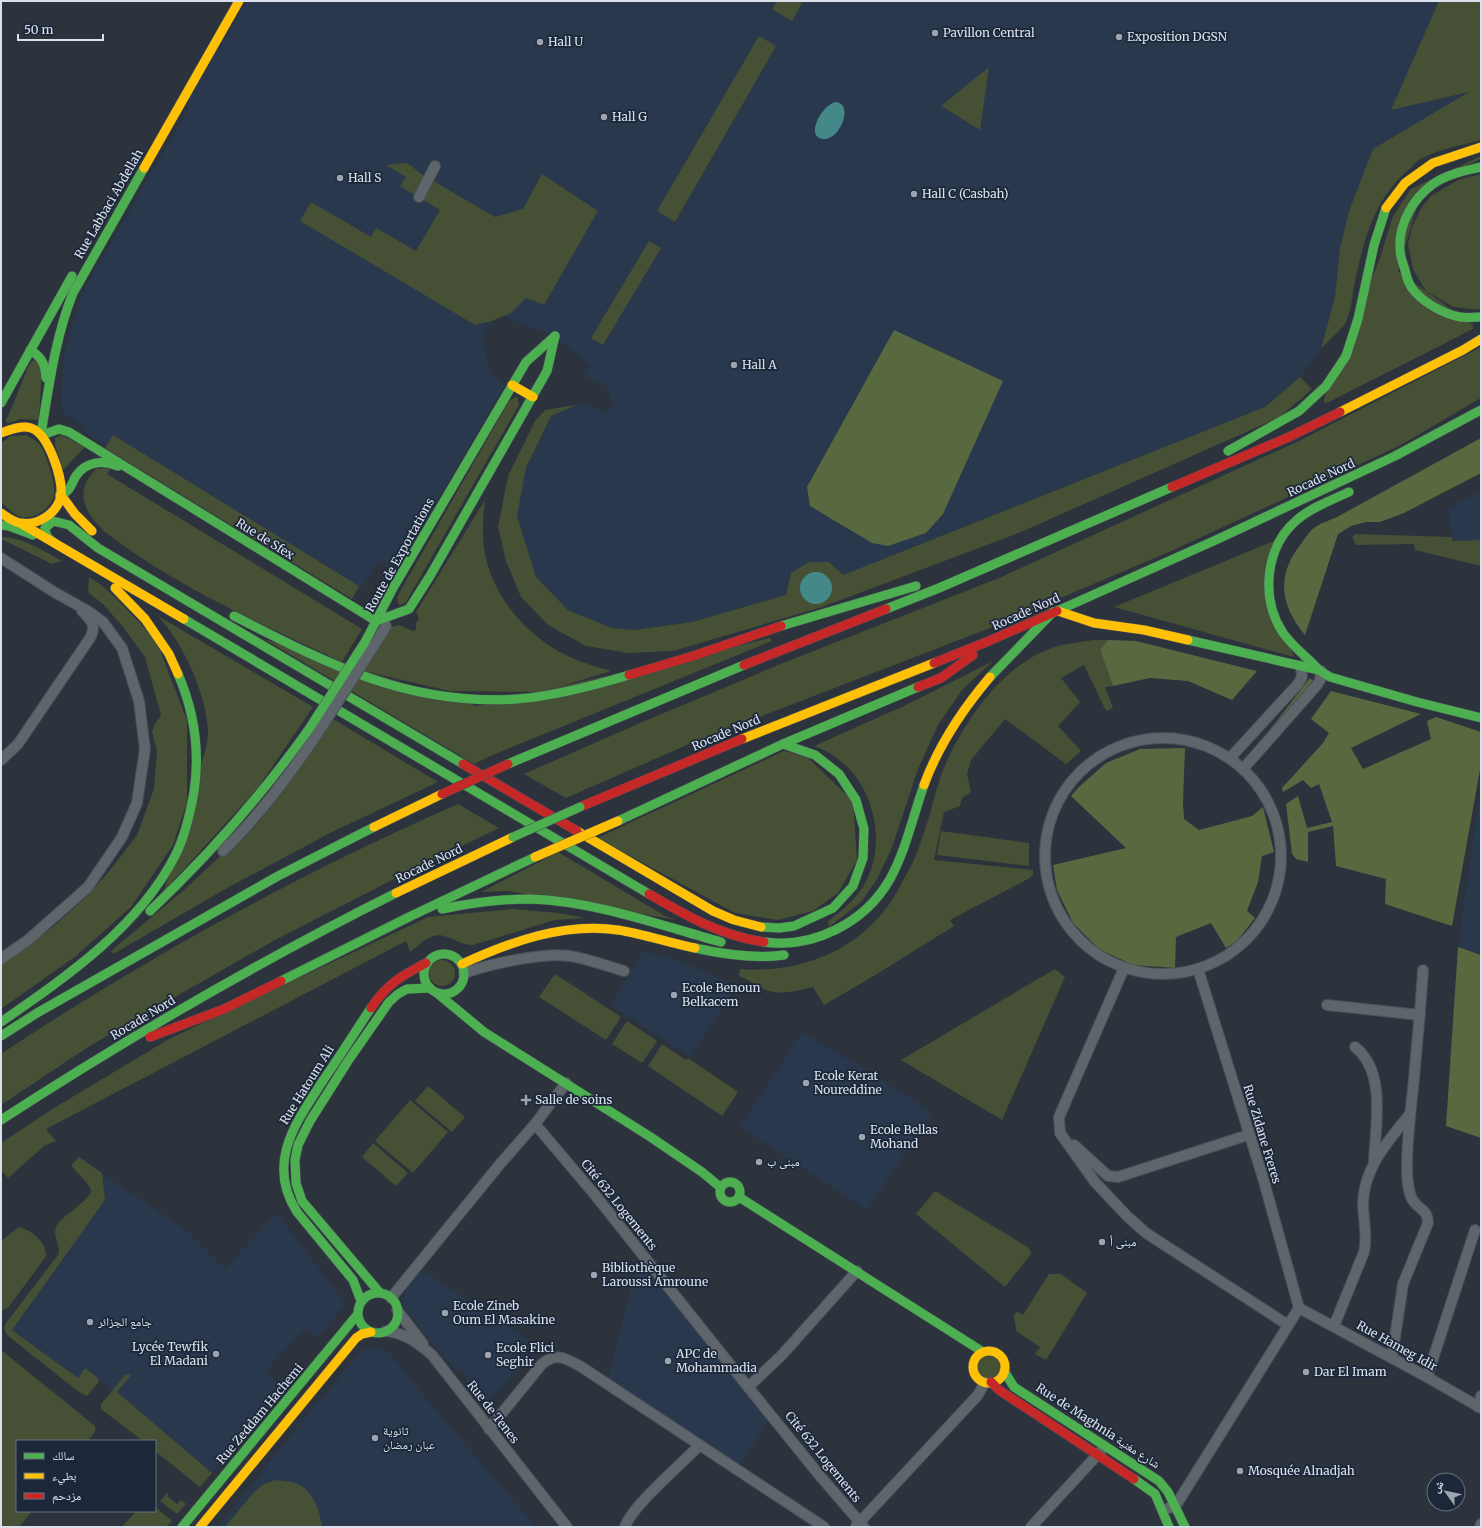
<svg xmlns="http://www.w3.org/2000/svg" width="1482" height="1528" font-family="Merriweather,'Noto Naskh Arabic',serif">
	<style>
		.built { fill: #29384d }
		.green { fill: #455034 }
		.forest { fill: #58683f }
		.water { fill: #44888a }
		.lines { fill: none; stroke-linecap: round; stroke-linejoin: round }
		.street-casing { stroke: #494f58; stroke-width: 12 }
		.fast-casing { stroke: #494f58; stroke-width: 10 }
		.slow-casing { stroke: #494f58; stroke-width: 10 }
		.jam-casing { stroke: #494f58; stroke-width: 10 }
		.street { stroke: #5e656b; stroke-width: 10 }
		.fast { stroke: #4caf50; stroke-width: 9 }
		.slow { stroke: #ffc107; stroke-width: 9 }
		.jam { stroke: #c62828; stroke-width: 9 }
		.street-bridge-casing { stroke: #494f58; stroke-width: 12; stroke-linecap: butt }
		.fast-bridge-casing { stroke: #494f58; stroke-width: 10; stroke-linecap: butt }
		.slow-bridge-casing { stroke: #494f58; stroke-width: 10; stroke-linecap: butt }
		.jam-bridge-casing { stroke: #494f58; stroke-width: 10; stroke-linecap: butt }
		.street-bridge { stroke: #5e656b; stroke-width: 10 }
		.fast-bridge { stroke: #4caf50; stroke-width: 9 }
		.slow-bridge { stroke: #ffc107; stroke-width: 9 }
		.jam-bridge { stroke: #c62828; stroke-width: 9 }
		.poi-dot { fill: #9da4af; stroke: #1c2839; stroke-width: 1.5 }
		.labels { text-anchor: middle; stroke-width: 3.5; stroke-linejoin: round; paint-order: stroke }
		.poi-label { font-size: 12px; fill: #dae1ed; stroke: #1c2839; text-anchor: start }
		.street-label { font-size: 12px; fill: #dae1ed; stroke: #1c2839 }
	</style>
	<rect width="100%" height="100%" fill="#2c333d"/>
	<g class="built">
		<path d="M247,1H1481V89L1373,149L1349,211L1340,248L1335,297L1321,349L1300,377L1265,407L843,575L829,562L791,573L786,595L692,622L634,630L612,628L568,610L536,577L517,516L526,468L551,416L576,405H592L607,413L612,405L608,387L584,376L590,366L555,336L497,314L482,336L491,373L505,385L399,565L380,562L377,564L359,591L106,446L82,431L84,427L63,412L61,405L63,364L67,340L75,317L77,308L88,283L188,110L189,99Z"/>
		<path d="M1481,491V540L1453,542L1448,509Z"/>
		<path d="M1481,785V954L1458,947Z"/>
		<path d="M643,951L673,958L737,986L690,1057L611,1005Z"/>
		<path d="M802,1032L856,1064L932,1112L867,1210L740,1127Z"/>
		<path d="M102,1173L187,1231L225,1269L276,1213L346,1304L317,1338L304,1330L266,1370L283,1388L212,1473L97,1377L78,1379L12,1330L105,1200Z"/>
		<path d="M639,1259L768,1421L740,1465L608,1378Z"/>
		<path d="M421,1269L528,1339L529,1358L484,1406L466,1385L468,1376L461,1368L456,1372L403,1306L405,1289Z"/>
		<path d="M372,1348L380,1349L389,1352L423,1395L536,1527H218L303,1420L360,1353L366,1349Z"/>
	</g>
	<g class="green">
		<path d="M777,1H803L792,21L772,9Z"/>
		<path d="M1439,1H1481V140C1462,145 1440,149 1423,158C1418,160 1414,164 1411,168C1374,197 1363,242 1354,286C1352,299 1351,314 1344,325C1338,333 1328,341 1321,349L1335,297L1340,248L1349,211L1373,149L1469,92L1391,110Z"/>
		<path d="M759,36L776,46L675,222L657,211Z"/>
		<path d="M989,67L980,130L941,106Z"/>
		<path d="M1481,156V159L1423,185L1398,271L1473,325V329L1329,402L1324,403V399L1380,258L1393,216L1411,189Z"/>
		<path d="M407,163L423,175L495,217L523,209L542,174L598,211L544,305L526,298L511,313L492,321L475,325L300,221L311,202L371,237L376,228L416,251L440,210L400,186L406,177L386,165Z"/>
		<path d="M1481,174V310L1453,307L1426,291L1413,269L1408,245L1412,227L1422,207L1431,196L1458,180Z"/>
		<path d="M649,241L661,248L603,345L591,338Z"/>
		<path d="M1481,347V398L1401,445L1169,552L985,630L687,745L566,798L524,774L640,723L783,663L999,578L1301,440Z"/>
		<path d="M36,360L42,368L39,420L21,419L9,423L5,421L9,414L29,365L32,361Z"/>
		<path d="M1300,377L1312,389L1280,417L1021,532L822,607L673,651L628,653L586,646L548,625L521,597L506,561L498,527L508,476L535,421L545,410L576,405L551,416L526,468L517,516L536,577L568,610L612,628L634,630L692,622L786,595L791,573L809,562H829L843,575L1265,407Z"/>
		<path d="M517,396L519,405L406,602L399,606L397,597L509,401Z"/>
		<path d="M26,435C32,438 39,442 42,448C47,458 58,489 53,499C48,510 33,520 21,517C14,515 6,507 1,502V443L11,436Z"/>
		<path d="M62,435L85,447L63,470L55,445V438Z"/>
		<path d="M113,435L359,586L352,599L105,448Z"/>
		<path d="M111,468L107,474L362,629L342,662C269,627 193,595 127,548C113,538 97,528 89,513C79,497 83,482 96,469Z"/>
		<path d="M485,500C483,516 482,533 484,549C493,601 531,642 579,661C590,665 601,668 611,671L542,692L449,691L364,671L391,627L399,625L413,631L416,630V623L419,619L416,612Z"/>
		<path d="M1355,534L1452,537L1453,541L1481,540V566L1415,550L1414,544L1356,545L1352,537Z"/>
		<path d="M1,537C23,537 43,551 62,561L52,564L1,539Z"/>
		<path d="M1274,541L1264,578L1294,657L1114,607Z"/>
		<path d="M89,577L101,585L115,597L156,640L187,720V802L173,845L131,907L76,956L1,1009V965L53,927L86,897L107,874L137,835L154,789L157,751L152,732L155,724L161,715L145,657L123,627L104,605L88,592Z"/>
		<path d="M158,616L313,707L257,789L164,891C174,856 185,821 195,786C199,771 208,747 208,732C207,695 183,643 158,616Z"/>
		<path d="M770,638L772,641L493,755L474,764L264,639L476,706Z"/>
		<path d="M1094,640H1108L1100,650L1113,686L1105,687L1113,708L1106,711L1084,665L1061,678L1080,702L1058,726L1081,751L1066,764L1005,719L971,760L967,774L971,792L962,798L960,806L944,812L934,860L1033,870V874L1030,878L950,920L954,926L872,977L824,1005L813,987C800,990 784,995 770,991C759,988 749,980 739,976L740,969C794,973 849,955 883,912C890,904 896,894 901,884C906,875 912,865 916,855C922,839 928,822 932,806C936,791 940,776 946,763C968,715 1006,661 1058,646C1070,643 1082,642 1094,640Z"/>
		<path d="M993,661L962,690L938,725L918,769L891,850L877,879L861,902L829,927L828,921C841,912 856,899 864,885C892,835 869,765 814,746L906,705Z"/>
		<path d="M333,719L438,782L330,833L229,887L113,954L111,951L185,889L229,848L235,844L236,846C274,809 304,763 333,719Z"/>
		<path d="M784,751L806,756L853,801L857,860L838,893L813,911L778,920L735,913L597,838Z"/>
		<path d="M458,804L499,828L402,875L275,940L88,1047L1,1105V1054C145,958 299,874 458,804Z"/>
		<path d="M941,831L1029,843V866L937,855Z"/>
		<path d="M558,852L665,916L677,920L508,891L481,892Z"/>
		<path d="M513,909L558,913L586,918L555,920L473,945C465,945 459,942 452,939C433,929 424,941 410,952L406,941L46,1129L56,1141L44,1146L8,1178L1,1170V1143L54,1108L169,1039L428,917Z"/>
		<circle cx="442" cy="973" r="13"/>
		<path d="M1055,969L1065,977L1002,1120L901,1060Z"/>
		<path d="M555,974L621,1017L606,1040L539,997Z"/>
		<path d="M627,1021L657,1041L642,1063L612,1044Z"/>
		<path d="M662,1044L686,1060L688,1058L738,1092L722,1116L648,1066Z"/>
		<path d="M428,1086L465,1117L452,1132L415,1101Z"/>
		<path d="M410,1100L448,1132L413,1173L375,1141Z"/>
		<path d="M373,1143L408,1173L396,1186L362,1157Z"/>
		<path d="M79,1157L102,1173L105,1200L12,1330L78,1378L85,1368L97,1377L99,1382L87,1396L79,1392L46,1366L7,1335L4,1329L6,1323L58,1255C62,1244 51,1238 57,1225C62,1216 93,1198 91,1190C89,1183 76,1172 71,1165Z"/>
		<path d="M935,1191L1029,1248L1031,1254L1005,1287L916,1214Z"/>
		<path d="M19,1227C31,1229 47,1243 46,1256L8,1308L1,1311V1241Z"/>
		<path d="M1049,1274H1061L1087,1293L1046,1360L1035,1354L1040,1347L1016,1331L1014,1315L1017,1311L1023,1315Z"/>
		<path d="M1,1350L95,1426V1432L88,1441H17V1511H32L19,1527H1Z"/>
		<circle cx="989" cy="1367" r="11"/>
		<path d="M126,1374L131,1375L117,1392L212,1473L200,1487L155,1451V1441H143L101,1409V1404Z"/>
		<path d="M276,1480C281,1481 287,1481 292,1482C312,1487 320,1509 322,1527H225L254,1492L264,1484Z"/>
		<path d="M168,1492V1497L177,1504L181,1500L186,1504L177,1514L160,1501Z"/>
		<path d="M155,1507L172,1521L166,1527H122L136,1511H155Z"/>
	</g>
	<g class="forest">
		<path d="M894,330L1003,381L943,514L926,533L888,546L872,543L810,506L807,487Z"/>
		<path d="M1481,438V473L1404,513L1380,522H1366L1351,526L1338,534L1305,635C1280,605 1276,575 1301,544C1306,537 1310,530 1317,526C1323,522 1331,520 1337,517Z"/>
		<path d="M1108,640L1136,641L1257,671L1232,700L1188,681L1150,678L1113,686L1100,650Z"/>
		<path d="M1310,678L1313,681L1247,766L1244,763Z"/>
		<path d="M1331,691L1421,714L1351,748L1363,769L1431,739L1427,721L1436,717L1481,732V764L1452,926L1385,904L1386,879L1336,866L1333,826L1308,832V862L1296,859L1292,854L1286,804L1298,796L1307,828L1332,822L1319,784L1311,788L1303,780L1283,792L1282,788L1323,743L1329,733L1311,719Z"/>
		<path d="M1185,748L1183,802L1184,819L1199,830L1252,816L1263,807L1274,852L1262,856L1258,882L1247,911L1255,918L1237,941L1226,948L1211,923L1176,937L1175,968L1133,965L1099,949L1073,923L1057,890L1053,865L1126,848L1071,796L1079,787L1106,763L1140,749Z"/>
		<path d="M1458,947L1481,955V1138L1446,1126Z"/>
	</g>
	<g class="water">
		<path d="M835,102C855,103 840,141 823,139C805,137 821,106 835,102Z"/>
		<circle cx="816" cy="588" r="16"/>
	</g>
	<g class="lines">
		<defs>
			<g id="street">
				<path d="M419,197L435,166"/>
				<path d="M1,558L54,592L88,611L103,622L122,648L139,701L145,749L137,803L122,837L88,887L28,940L1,959"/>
				<path d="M373,647L386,626"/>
				<circle cx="1163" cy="856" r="118"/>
				<path d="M1230,758L1298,684L1302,677L1301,666"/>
				<path d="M1,760L18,744L90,638C97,625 91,620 82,611"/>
				<path d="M1243,769L1317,685L1320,680L1321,671"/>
				<path d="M223,851C259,816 289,776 317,734"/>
				<path d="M1124,968L1059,1117L1060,1133L1095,1182L1127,1216L1146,1233L1288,1325"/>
				<path d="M1198,969L1263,1178L1299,1308"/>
				<path d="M464,973C491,964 543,952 570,956C589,959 606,966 624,971"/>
				<path d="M1327,1005L1420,1015"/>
				<path d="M1355,1047C1387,1072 1375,1127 1374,1162"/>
				<path d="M535,1124L595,1195L748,1387L820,1476L864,1527"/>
				<path d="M1074,1145L1108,1176L1118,1177L1248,1135"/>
				<path d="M391,1298L500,1164L535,1124L566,1083"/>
				<path d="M1299,1308L1427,1377L1481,1408"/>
				<path d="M397,1310L423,1344"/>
				<path d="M1334,1326L1364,1252C1368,1235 1363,1220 1363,1203C1364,1167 1389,1140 1410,1114"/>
				<path d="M386,1331C405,1333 418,1343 432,1355L567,1527"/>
				<path d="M1392,1357L1403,1284L1428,1223C1427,1209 1421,1211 1414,1202C1408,1195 1407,1175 1407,1167C1407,1137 1411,1108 1414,1079C1417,1042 1421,1006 1423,970"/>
				<path d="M1427,1377L1475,1230"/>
				<path d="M748,1387L781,1356L857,1271"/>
				<path d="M1478,1407L1481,1396"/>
				<path d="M489,1429L542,1364C556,1352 565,1358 580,1366L824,1527"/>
				<path d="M1169,1508L1178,1502L1299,1308"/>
				<path d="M856,1526L978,1395L985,1382"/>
				<path d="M625,1527C631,1507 683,1462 700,1445"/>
				<path d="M1031,1527L1101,1451"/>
				<path d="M1480,1527L1481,1524"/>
			</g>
			<g id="fast">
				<path d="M1481,167C1464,171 1447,174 1433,184C1413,198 1398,225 1400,250C1400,257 1403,263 1405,270C1407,279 1409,286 1415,292C1426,304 1444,314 1460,317C1467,318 1474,317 1481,317"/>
				<path d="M30,350C42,357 45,364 46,378"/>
				<path d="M1,403L72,276"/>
				<path d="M41,434C49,386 55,338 73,293L144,168"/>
				<path d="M42,435L59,429L69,432L376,621"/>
				<path d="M1228,451L1299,411L1326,386L1346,356L1358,319L1374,245L1386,208"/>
				<path d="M60,494C71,492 71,484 76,476C86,461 103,460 118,466"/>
				<path d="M1,525L9,526L33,535"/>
				<path d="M56,544C50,540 45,536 45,528L53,521L69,525L98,548L463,764"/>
				<path d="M886,609L939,588L1172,487"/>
				<path d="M1057,611L1218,539L1395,456L1481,410"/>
				<path d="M234,616C328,664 408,706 517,699C555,696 593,686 629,675"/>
				<path d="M184,619L649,894"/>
				<path d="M376,621L409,609L430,576L547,371L555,336"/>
				<path d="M376,621L393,588L526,362L555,336"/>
				<path d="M781,626L916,586"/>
				<path d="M1188,640L1319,670L1330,677L1417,702L1481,718"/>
				<path d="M365,642L376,621"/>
				<path d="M1319,670C1307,657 1293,647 1283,633C1260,598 1265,546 1298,519C1312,507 1332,500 1349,492"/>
				<path d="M990,677L1053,612"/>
				<path d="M508,764L744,665"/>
				<path d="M618,821L783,744L918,687"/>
				<path d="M442,909C471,903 500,899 530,899C595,901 659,925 721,942"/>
				<path d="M150,911C209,855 262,795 309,729"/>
				<path d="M761,927L779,928L794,926L833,908L853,886L863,858L864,829L856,800L839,774L815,755L783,744"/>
				<path d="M764,942C813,949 865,923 890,879C906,850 913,816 924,785"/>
				<path d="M695,948C722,954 756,959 784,955"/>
				<circle cx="444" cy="974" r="20"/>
				<path d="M281,981L411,916L535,857"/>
				<path d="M437,993L484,1032L649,1136L702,1172L720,1187"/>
				<path d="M1,1022C66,977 138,928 175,856C185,837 190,814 194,792C200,752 194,711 178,674"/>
				<path d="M1,1036L37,1013L278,876L374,827"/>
				<path d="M1,1120C129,1037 260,961 396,893"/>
				<circle cx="730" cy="1192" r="10"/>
				<path d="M739,1197L983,1352"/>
				<circle cx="378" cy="1313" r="20"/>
				<path d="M380,1293L302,1201L296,1183L295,1160L298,1145L310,1121L348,1061L389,1002L398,994L407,989L430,988"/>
				<path d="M361,1301L353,1280L297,1212C265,1162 297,1121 324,1079C340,1056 355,1032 371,1008"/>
				<path d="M1004,1371L1014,1387L1159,1481L1168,1492L1185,1527"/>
				<path d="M1134,1479L1155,1494L1169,1527"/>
				<path d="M182,1527L357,1315"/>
			</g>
			<g id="slow">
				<path d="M144,168L239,1"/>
				<path d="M1386,208L1405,183L1433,163L1481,147"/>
				<path d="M512,385L533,397"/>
				<path d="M1340,412L1463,350L1481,339"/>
				<path d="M1,433C10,430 21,425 31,428C48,433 63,478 61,495C58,513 38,526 20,523C13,522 7,517 1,513"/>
				<path d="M60,496L64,499L75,514L92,531"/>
				<path d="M22,524L184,619"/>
				<path d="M115,588L145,619L169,654L178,674"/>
				<path d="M1058,611L1094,623L1144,630L1188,640"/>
				<path d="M742,739L934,663"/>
				<path d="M924,785C939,744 962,710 990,677"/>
				<path d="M374,827L442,794"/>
				<path d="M577,831L713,911L734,920L761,927"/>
				<path d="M396,893L513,837"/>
				<path d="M462,964C510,942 564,922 618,930C644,934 669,943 695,948"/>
				<circle cx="989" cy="1367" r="16"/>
				<path d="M200,1527L356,1338L362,1334L371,1332"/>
			</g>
			<g id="jam">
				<path d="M1172,487L1289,437L1340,412"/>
				<path d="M934,663L989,641L1057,611"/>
				<path d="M744,665L886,609"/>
				<path d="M629,675L693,656L781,626"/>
				<path d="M918,687L941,678L973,655"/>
				<path d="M463,764L577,831"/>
				<path d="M580,807L742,739"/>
				<path d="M649,894C685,915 721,936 764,942"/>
				<path d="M371,1008C387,984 401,976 426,963"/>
				<path d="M150,1037L224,1009L281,981"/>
				<path d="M991,1382L999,1390L1134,1479"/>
			</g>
		</defs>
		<use href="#street" class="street-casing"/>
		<use href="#fast" class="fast-casing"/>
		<use href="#slow" class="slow-casing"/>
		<use href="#jam" class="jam-casing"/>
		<use href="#street" class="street"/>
		<use href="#fast" class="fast"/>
		<use href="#slow" class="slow"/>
		<use href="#jam" class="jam"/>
		<defs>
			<path id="street-bridge" d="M317,734L373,647"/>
			<g id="fast-bridge">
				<path d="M309,729L365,642"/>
				<path d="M513,837L580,807"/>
			</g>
			<path id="slow-bridge" d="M535,857L618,821"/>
			<path id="jam-bridge" d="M442,794L508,764"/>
		</defs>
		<use href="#street-bridge" class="street-bridge-casing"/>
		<use href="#fast-bridge" class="fast-bridge-casing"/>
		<use href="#slow-bridge" class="slow-bridge-casing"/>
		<use href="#jam-bridge" class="jam-bridge-casing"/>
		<use href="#street-bridge" class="street-bridge"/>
		<use href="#fast-bridge" class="fast-bridge"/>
		<use href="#slow-bridge" class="slow-bridge"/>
		<use href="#jam-bridge" class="jam-bridge"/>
	</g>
	<g class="poi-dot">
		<circle cx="935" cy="33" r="4"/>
		<circle cx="1119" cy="37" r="4"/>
		<circle cx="540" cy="42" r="4"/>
		<circle cx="604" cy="117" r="4"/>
		<circle cx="340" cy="178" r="4"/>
		<circle cx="914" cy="194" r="4"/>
		<circle cx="734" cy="365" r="4"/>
		<circle cx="674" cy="995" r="4"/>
		<circle cx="806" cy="1083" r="4"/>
		<path d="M524 1094h4v4h4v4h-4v4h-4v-4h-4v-4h4z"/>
		<circle cx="862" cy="1137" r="4"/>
		<circle cx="759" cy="1162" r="4"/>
		<circle cx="1102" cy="1242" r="4"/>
		<circle cx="594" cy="1275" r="4"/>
		<circle cx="445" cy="1313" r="4"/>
		<circle cx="90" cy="1322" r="4"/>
		<circle cx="216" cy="1354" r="4"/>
		<circle cx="488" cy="1355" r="4"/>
		<circle cx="668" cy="1361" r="4"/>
		<circle cx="1306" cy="1372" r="4"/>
		<circle cx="375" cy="1438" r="4"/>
		<circle cx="1240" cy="1471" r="4"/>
	</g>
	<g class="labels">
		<g class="poi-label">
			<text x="943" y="37">Pavillon Central</text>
			<text x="1127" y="41">Exposition DGSN</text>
			<text x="548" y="46">Hall U</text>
			<text x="612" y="121">Hall G</text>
			<text x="348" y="182">Hall S</text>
			<text x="922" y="198">Hall C (Casbah)</text>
			<text x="742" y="369">Hall A</text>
			<text x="682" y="992">Ecole Benoun<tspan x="682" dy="14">Belkacem</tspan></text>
			<text x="814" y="1080">Ecole Kerat<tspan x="814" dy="14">Noureddine</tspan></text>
			<text x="535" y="1104">Salle de soins</text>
			<text x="870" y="1134">Ecole Bellas<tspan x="870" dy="14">Mohand</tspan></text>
			<text x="767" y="1166">مبنى ب</text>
			<text x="1110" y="1246">مبنى أ</text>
			<text x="602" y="1272">Bibliothèque<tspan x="602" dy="14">Laroussi Amroune</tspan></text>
			<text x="453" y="1310">Ecole Zineb<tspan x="453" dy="14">Oum El Masakine</tspan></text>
			<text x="98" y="1326">جامع الجزائر</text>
			<text x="208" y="1351" text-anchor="end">Lycée Tewfik<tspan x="208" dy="14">El Madani</tspan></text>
			<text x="496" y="1352">Ecole Flici<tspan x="496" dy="14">Seghir</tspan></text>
			<text x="676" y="1358">APC de<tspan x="676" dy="14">Mohammadia</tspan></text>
			<text x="1314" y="1376">Dar El Imam</text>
			<text x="383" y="1435">ثانوية<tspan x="383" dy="14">عبان رمضان</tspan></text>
			<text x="1248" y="1475">Mosquée Alnadjah</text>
		</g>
		<g class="street-label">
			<text transform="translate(109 204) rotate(-60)" y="4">Rue Labbaci Abdellah</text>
			<text transform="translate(1321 478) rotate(-25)" y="4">Rocade Nord</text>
			<text transform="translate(265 539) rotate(32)" y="4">Rue de Sfex</text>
			<text transform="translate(400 555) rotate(-61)" y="4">Route de Exportations</text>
			<text transform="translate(1026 612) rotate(-24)" y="4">Rocade Nord</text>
			<text transform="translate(726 733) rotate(-23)" y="4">Rocade Nord</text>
			<text transform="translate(429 864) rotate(-26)" y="4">Rocade Nord</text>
			<text transform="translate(143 1018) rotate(-31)" y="4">Rocade Nord</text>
			<text transform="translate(307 1085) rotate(-58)" y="4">Rue Hatoum Ali</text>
			<text transform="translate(1262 1134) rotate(73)" y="4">Rue Zidane Freres</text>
			<text transform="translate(619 1205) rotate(51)" y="4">Cité 632 Logements</text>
			<text transform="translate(1397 1346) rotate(29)" y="4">Rue Hameg Idir</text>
			<text transform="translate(493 1412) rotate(52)" y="4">Rue de Tenes</text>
			<text transform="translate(260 1414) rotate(-50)" y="4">Rue Zeddam Hachemi</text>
			<text transform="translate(1098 1426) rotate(33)" y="4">Rue de Maghnia شارع مغنية</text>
			<text transform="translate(823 1457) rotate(51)" y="4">Cité 632 Logements</text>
		</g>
	</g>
	<rect width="1482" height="1528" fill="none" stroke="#dae1ed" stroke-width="4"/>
	<rect x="16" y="1440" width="140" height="72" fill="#1c2839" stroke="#687281"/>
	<rect x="24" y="1453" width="20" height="6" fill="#4caf50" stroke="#687281"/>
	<text x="52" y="1460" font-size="12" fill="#dae1ed">سالك</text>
	<rect x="24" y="1473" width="20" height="6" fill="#ffc107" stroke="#687281"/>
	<text x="52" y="1480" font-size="12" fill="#dae1ed">بطيء</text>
	<rect x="24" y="1493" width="20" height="6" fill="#c62828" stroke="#687281"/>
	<text x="52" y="1500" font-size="12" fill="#dae1ed">مزدحم</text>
	<g transform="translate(1446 1492) rotate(303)"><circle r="19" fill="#1c2839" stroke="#687281"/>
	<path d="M0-3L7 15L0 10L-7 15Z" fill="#9da4af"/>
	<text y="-6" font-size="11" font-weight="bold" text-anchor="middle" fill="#dae1ed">ش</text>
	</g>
	<path d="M18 34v6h85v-6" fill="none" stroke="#dae1ed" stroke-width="2"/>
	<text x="24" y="34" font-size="12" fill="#dae1ed" stroke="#1c2839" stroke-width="3" paint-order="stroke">50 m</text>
</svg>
